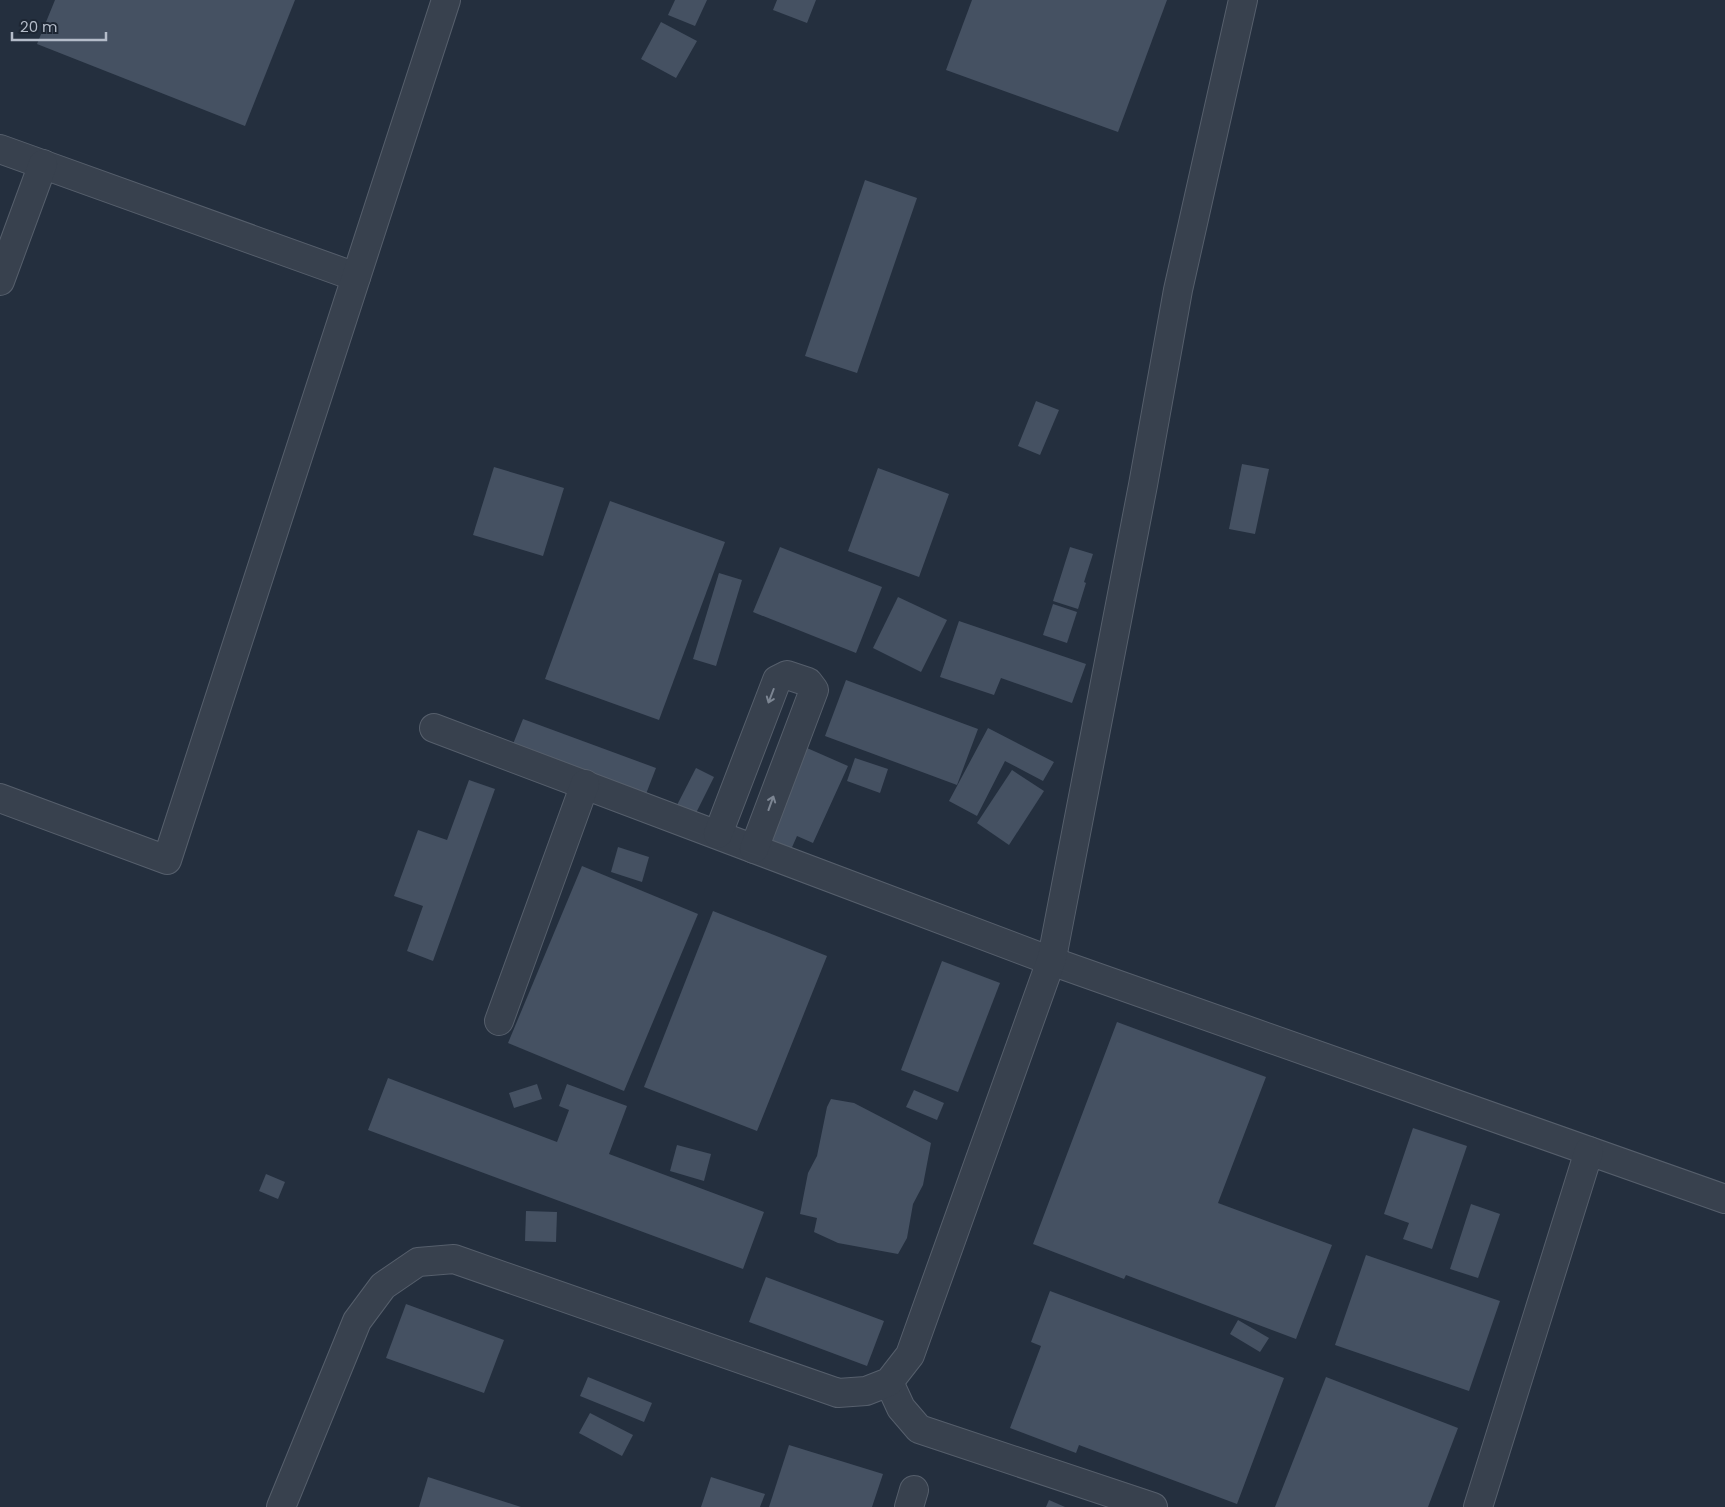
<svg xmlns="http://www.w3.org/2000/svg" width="1725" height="1507" font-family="Poppins,sans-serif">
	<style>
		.building { fill: #455162 }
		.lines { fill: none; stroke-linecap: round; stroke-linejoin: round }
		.minor-casing { stroke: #565f6c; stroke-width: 30 }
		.minor { stroke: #38414e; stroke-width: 28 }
		.oneway { stroke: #7c8592 }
	</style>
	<rect width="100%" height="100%" fill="#242f3e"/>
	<g class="building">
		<path d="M55,0H295L245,126L37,44Z"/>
		<path d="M675,0H707L695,26L668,15Z"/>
		<path d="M777,0H816L807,23L773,10Z"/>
		<path d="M972,0H1167L1118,132L946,70Z"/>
		<path d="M661,22L697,41L676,78L641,59Z"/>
		<path d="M865,180L917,198L857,373L805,356Z"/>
		<path d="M1036,401L1059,410L1040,455L1018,446Z"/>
		<path d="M1242,464L1269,469L1255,534L1229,529Z"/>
		<path d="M494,467L564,488L543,556L473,535Z"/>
		<path d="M878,468L949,494L919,577L848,551Z"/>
		<path d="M610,501L725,542L659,720L545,679Z"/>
		<path d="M780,547L882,587L856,653L753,612Z"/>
		<path d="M1070,547L1093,554L1084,582L1086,583L1078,609L1053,601Z"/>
		<path d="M719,573L742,580L716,666L693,659Z"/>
		<path d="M898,597L947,620L921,672L873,648Z"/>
		<path d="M1053,604L1077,612L1067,643L1043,635Z"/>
		<path d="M959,621L1086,664L1072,703L1001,678L994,695L940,677Z"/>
		<path d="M846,680L978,729L957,785L825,736Z"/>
		<path d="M523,719L656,768L646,794L513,744Z"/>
		<path d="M988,728L1054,762L1043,781L1005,761L977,816L949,801Z"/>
		<path d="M807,748L848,766L813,843L797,836L789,854L763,843Z"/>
		<path d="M855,758L888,769L880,793L847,781Z"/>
		<path d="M696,768L714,777L693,819L675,809Z"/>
		<path d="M1012,770L1044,791L1009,845L977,823Z"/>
		<path d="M469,780L495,789L433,961L407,951L423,906L394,896L418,830L447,840Z"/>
		<path d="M618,847L649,857L642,882L611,872Z"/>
		<path d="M582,866L698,914L624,1091L508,1043Z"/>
		<path d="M713,911L827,956L757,1131L644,1087Z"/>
		<path d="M942,961L1000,983L958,1092L901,1070Z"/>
		<path d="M1117,1022L1266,1077L1218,1203L1332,1245L1296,1339L1126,1275L1124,1279L1033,1244Z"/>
		<path d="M388,1078L557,1142L569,1110L559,1106L567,1084L627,1106L609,1154L764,1212L743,1269L368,1130Z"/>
		<path d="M537,1084L542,1099L514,1108L509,1093Z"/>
		<path d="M914,1090L944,1103L937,1120L906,1107Z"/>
		<path d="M831,1099L854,1103L931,1143L923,1185L913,1204L907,1238L898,1254L838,1243L814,1232L817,1218L800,1214L808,1173L817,1156L827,1107Z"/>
		<path d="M1413,1128L1467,1146L1432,1249L1403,1239L1409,1223L1384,1214Z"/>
		<path d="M677,1145L711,1154L704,1181L670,1171Z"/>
		<path d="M266,1174L285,1182L278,1199L259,1191Z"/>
		<path d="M1471,1204L1500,1214L1478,1278L1450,1269Z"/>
		<path d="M526,1211L557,1212L556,1242L525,1241Z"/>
		<path d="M1366,1255L1500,1301L1469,1391L1335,1345Z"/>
		<path d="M766,1277L884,1321L867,1366L749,1322Z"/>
		<path d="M1050,1291L1284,1378L1237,1504L1079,1445L1076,1453L1010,1428L1041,1346L1031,1342Z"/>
		<path d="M406,1304L504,1340L484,1393L386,1358Z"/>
		<path d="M1238,1320L1269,1338L1260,1352L1230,1334Z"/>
		<path d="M588,1377L652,1403L644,1422L580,1396Z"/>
		<path d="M1326,1377L1458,1428L1428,1507H1275Z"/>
		<path d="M590,1413L633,1435L622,1456L579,1433Z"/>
		<path d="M789,1445L883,1474L872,1507H769Z"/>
		<path d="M428,1477L521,1507H419Z"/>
		<path d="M711,1477L765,1494L760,1507H701Z"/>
		<path d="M1049,1500L1065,1507H1046Z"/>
	</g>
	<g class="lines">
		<defs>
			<g id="minor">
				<path d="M0,149L356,277"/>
				<path d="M0,281L43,164"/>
				<path d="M434,728L1051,961L1725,1199"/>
				<path d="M0,798L167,860L446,0"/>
				<path d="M718,834L777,680L787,675L808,682L814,690L754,849"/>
				<path d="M499,1021L585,784"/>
				<path d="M889,1382L901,1408L919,1429L1153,1507"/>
				<path d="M281,1507L357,1321L383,1286L418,1262L454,1259L838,1393L866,1391L889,1382L910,1355L1052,958L1143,485L1178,290L1243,0"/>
				<path d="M909,1507L914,1490"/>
				<path d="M1478,1507L1589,1151"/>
			</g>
		</defs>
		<use href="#minor" class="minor-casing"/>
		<use href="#minor" class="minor"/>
	</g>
	<defs><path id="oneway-shaft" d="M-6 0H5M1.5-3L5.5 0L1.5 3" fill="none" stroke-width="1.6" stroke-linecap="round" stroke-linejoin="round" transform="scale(1.25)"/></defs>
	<g class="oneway">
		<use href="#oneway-shaft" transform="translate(771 696) rotate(111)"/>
		<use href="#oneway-shaft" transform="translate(771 803) rotate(-70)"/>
	</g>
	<path d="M12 32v8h94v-8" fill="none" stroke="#b4bcc9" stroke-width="2.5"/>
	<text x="20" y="32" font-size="15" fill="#b4bcc9" stroke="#1d2633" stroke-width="4" paint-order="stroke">20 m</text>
</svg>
